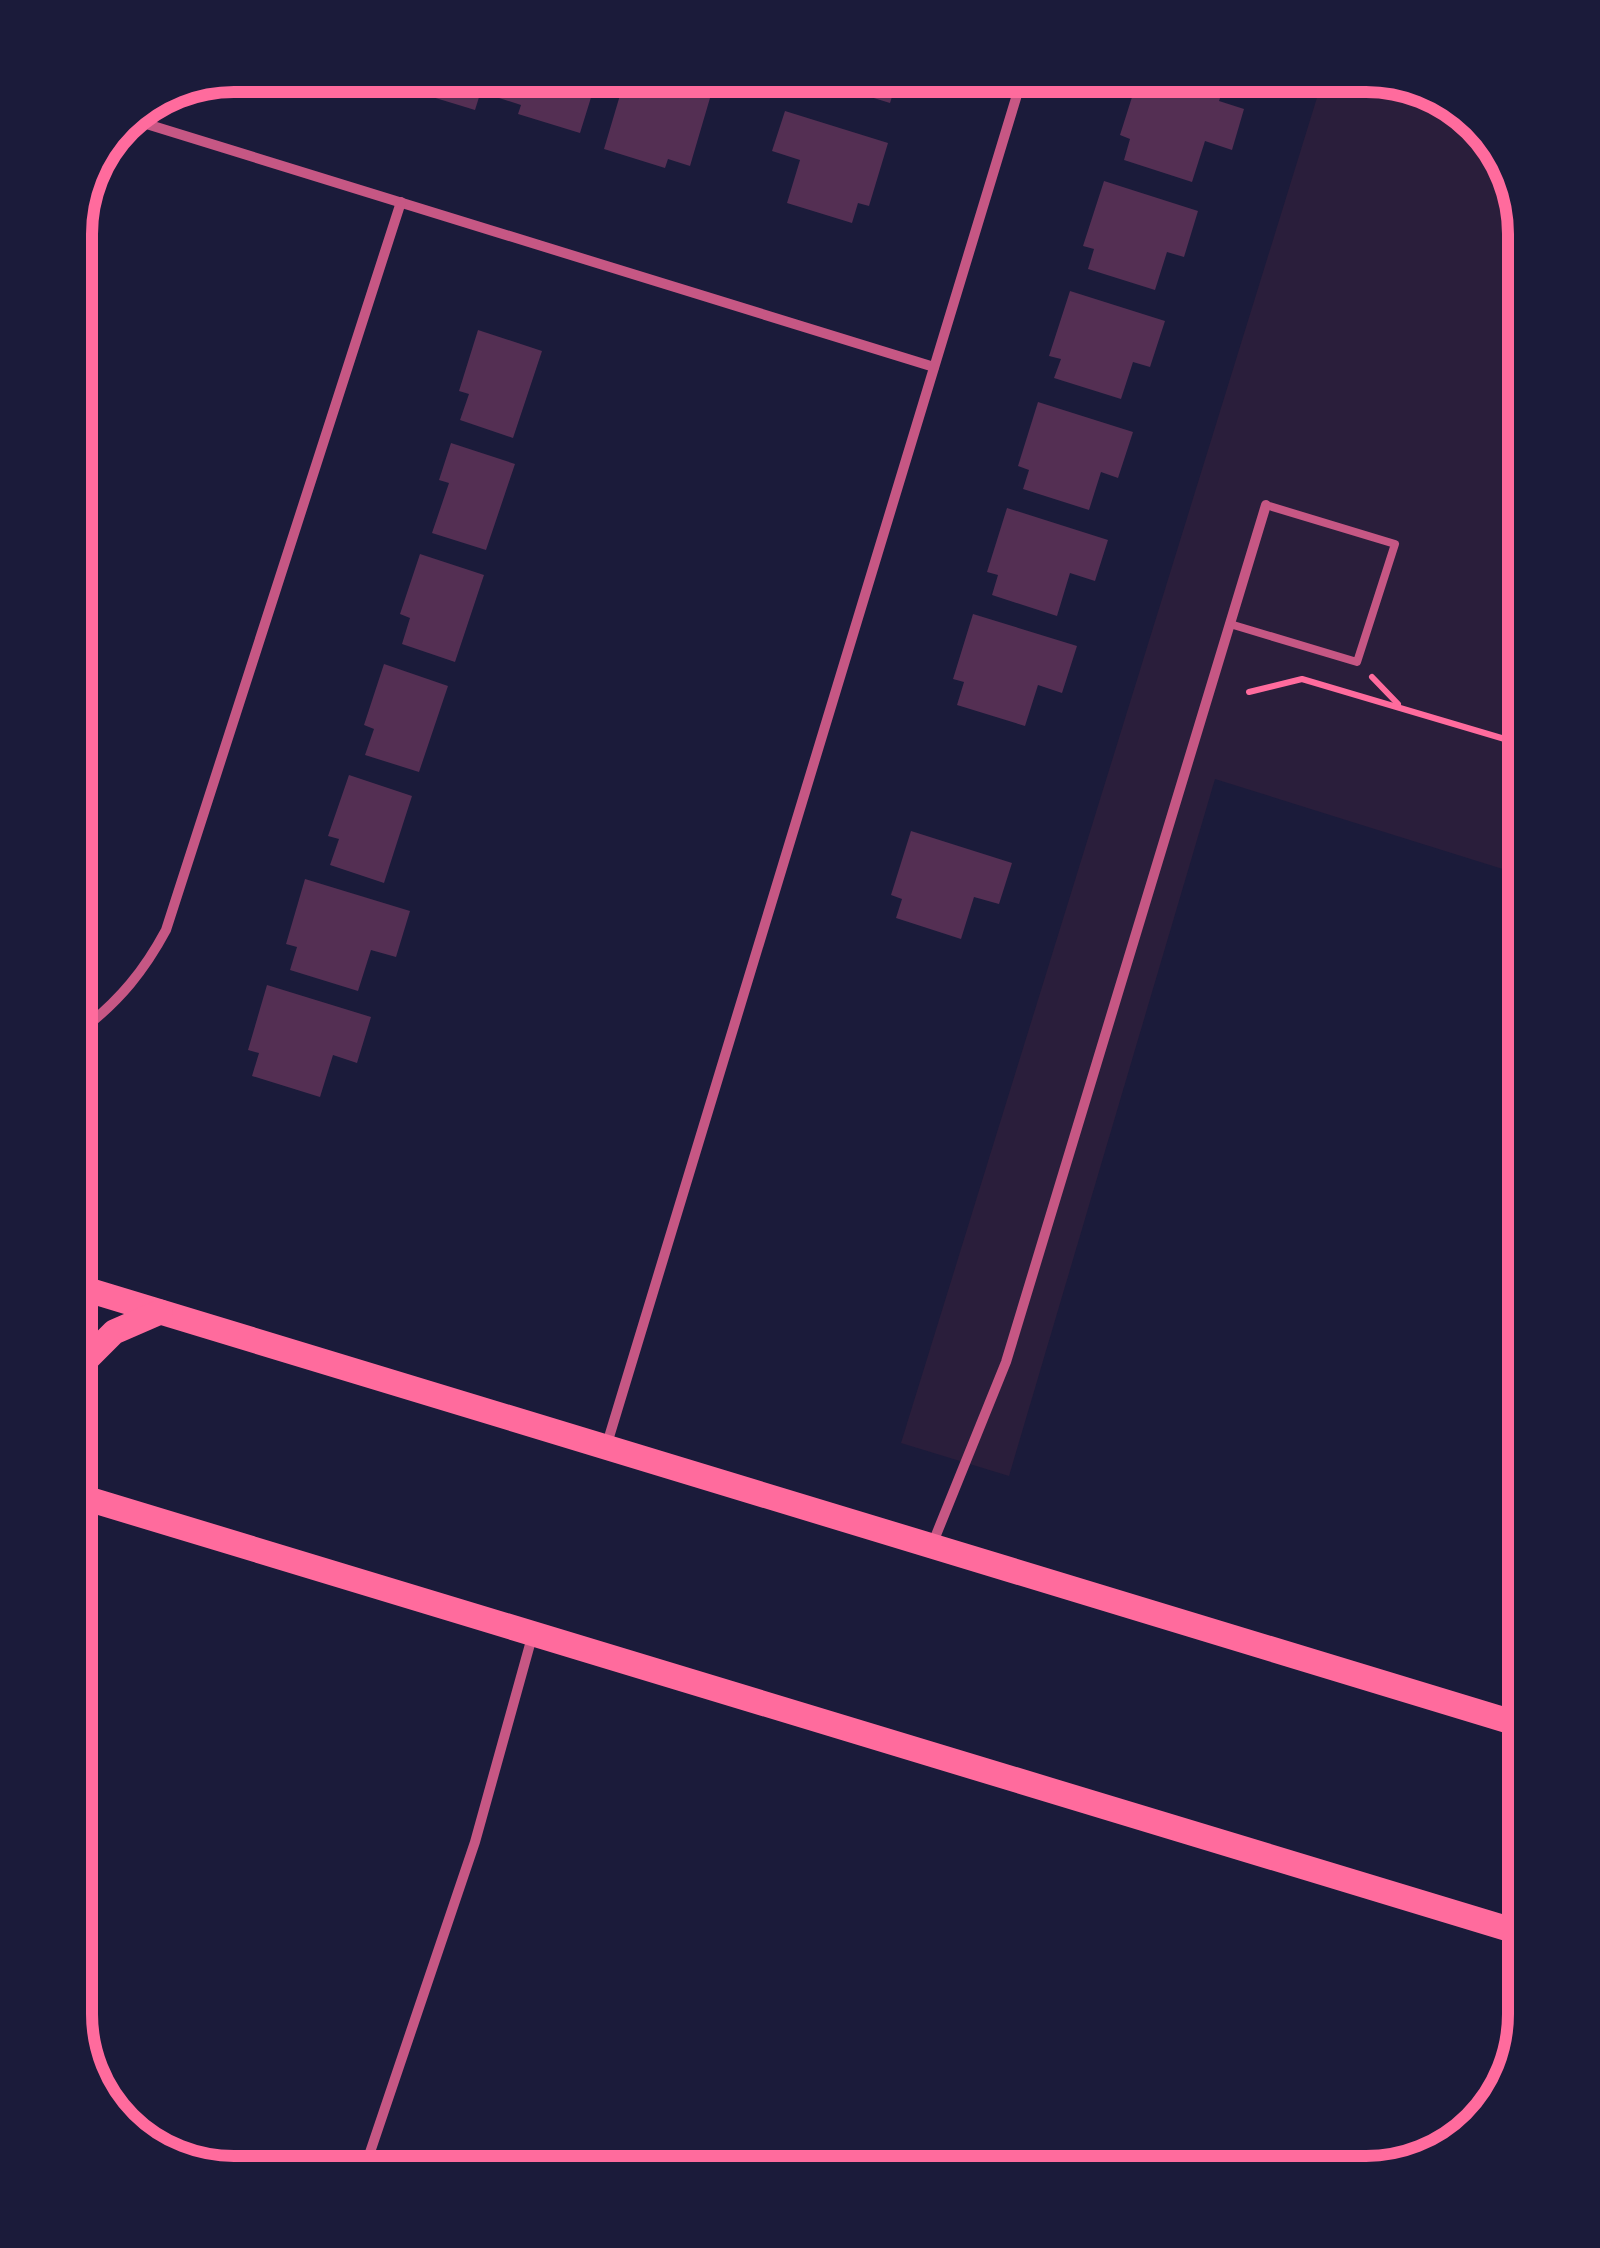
<svg xmlns="http://www.w3.org/2000/svg" width="1600" height="2248" font-family="Montserrat,sans-serif">
	<style>
		.green { fill: #2a1e3b }
		.building { fill: #542f53 }
		.lines { fill: none; stroke-linecap: round; stroke-linejoin: round }
		.path { stroke: #ff6b9d; stroke-width: 6 }
		.service { stroke: #c65784; stroke-width: 8 }
		.minor { stroke: #c65784; stroke-width: 10 }
		.primary { stroke: #ff6b9d; stroke-width: 25 }
		.rim { fill: none; stroke: #ff6b9d; stroke-width: 12 }
	</style>
	<rect width="100%" height="100%" fill="#1b1b3a"/>
	<path class="green" d="M1324,75H1376L1446,97L1503,154L1525,234V876L1215,779L1009,1476L901,1443Z"/>
	<g class="building">
		<path d="M410,75H486L475,110L406,89Z"/>
		<path d="M506,75H598L580,133L518,114L521,105L499,98Z"/>
		<path d="M626,75H671L668,85L710,98L690,166L668,159L665,168L604,149Z"/>
		<path d="M827,75H910L907,87L896,84L890,103L825,83Z"/>
		<path d="M1139,75H1161L1221,95L1219,101L1244,109L1232,150L1205,141L1192,182L1124,160L1130,139L1120,135Z"/>
		<path d="M785,111L888,143L869,206L858,203L852,223L787,203L800,160L772,151Z"/>
		<path d="M1104,181L1198,211L1184,257L1167,252L1155,290L1088,269L1094,249L1083,246Z"/>
		<path d="M77,219L84,221L76,248L75,223Z"/>
		<path d="M1070,291L1165,321L1150,367L1133,362L1121,399L1054,378L1061,359L1049,356Z"/>
		<path d="M478,330L542,351L513,438L460,420L469,394L459,391Z"/>
		<path d="M1038,402L1133,432L1118,478L1101,472L1089,510L1023,489L1029,470L1018,466Z"/>
		<path d="M451,443L515,464L486,550L432,533L449,483L439,480Z"/>
		<path d="M1007,508L1108,540L1095,581L1070,573L1057,616L992,595L998,575L987,572Z"/>
		<path d="M420,554L484,575L455,662L402,644L410,618L400,614Z"/>
		<path d="M973,614L1077,646L1062,693L1038,685L1025,726L957,705L964,682L953,679Z"/>
		<path d="M384,664L448,686L419,772L365,755L374,729L364,725Z"/>
		<path d="M349,775L412,796L384,883L330,865L339,839L328,836Z"/>
		<path d="M911,831L1012,863L999,904L974,897L961,939L896,918L902,899L891,895Z"/>
		<path d="M305,879L410,911L396,957L371,950L358,991L290,970L297,947L286,944Z"/>
		<path d="M267,985L371,1017L357,1063L333,1055L320,1097L252,1076L259,1053L248,1050Z"/>
	</g>
	<g class="lines">
		<g class="path">
			<path d="M1372,677L1398,704"/>
			<path d="M1249,692L1302,679L1525,745"/>
			<path d="M1525,822L1511,818L1525,771"/>
		</g>
		<path class="service" d="M1230,624L1357,662L1395,544L1266,505"/>
		<g class="minor">
			<path d="M127,118L934,367"/>
			<path d="M83,1029C120,1000 144,971 166,930L401,202"/>
			<path d="M606,1447L1023,75"/>
			<path d="M932,1545L1006,1362L1266,505"/>
			<path d="M1488,2109L1525,1975"/>
			<path d="M363,2173L475,1842L532,1637"/>
		</g>
		<g class="primary">
			<path d="M75,1286L1525,1726"/>
			<path d="M75,1371L114,1332L160,1312"/>
			<path d="M75,1495L1525,1934"/>
		</g>
	</g>
	<path d="M0 0H1600V2248H0ZM234 92H1366A142 142 0 0 1 1508 234V2014A142 142 0 0 1 1366 2156H234A142 142 0 0 1 92 2014V234A142 142 0 0 1 234 92Z" fill="#1b1b3a" fill-rule="evenodd"/>
	<path class="rim" d="M234 92H1366A142 142 0 0 1 1508 234V2014A142 142 0 0 1 1366 2156H234A142 142 0 0 1 92 2014V234A142 142 0 0 1 234 92Z"/>
</svg>
